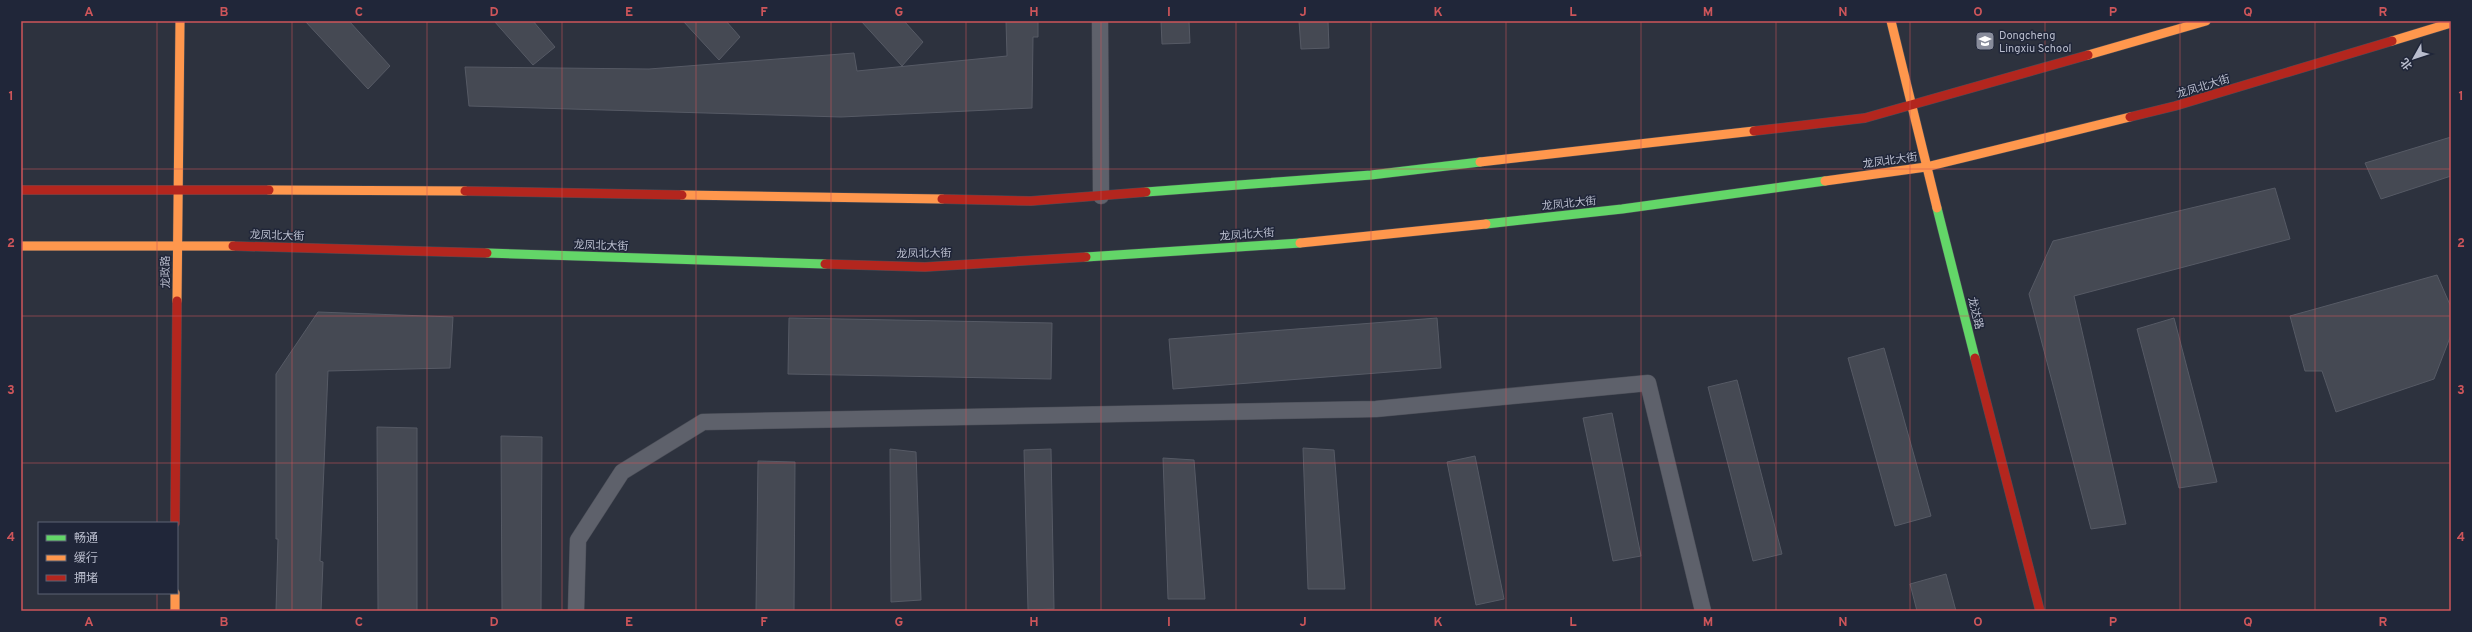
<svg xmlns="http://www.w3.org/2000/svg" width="2472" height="632" font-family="Overpass,'Noto Sans SC',sans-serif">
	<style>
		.building { fill: #454953; stroke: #565a65 }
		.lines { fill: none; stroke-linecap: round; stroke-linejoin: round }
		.street-casing { stroke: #4a4d57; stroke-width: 17 }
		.fast-casing { stroke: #4a4d57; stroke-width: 10 }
		.slow-casing { stroke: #4a4d57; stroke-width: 10 }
		.jam-casing { stroke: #4a4d57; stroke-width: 10 }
		.street { stroke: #5e616b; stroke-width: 16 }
		.fast { stroke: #63d668; stroke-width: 9 }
		.slow { stroke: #ff974d; stroke-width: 9 }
		.jam { stroke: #b3261e; stroke-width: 9 }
		.grid { fill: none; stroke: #cd555a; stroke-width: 1; stroke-opacity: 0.55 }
		.labels { text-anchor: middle; stroke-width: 3; stroke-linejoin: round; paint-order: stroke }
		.poi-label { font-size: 11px; fill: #b9bdcd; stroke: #202639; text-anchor: start }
		.street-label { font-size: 11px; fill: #b9bdcd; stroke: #202639 }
		.neatline { fill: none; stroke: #cd555a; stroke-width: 1.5 }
		.grid-label { font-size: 13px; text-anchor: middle; font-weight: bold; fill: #cd555a }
	</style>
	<rect width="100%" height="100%" fill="#2d323e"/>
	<g class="building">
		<path d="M305,21H349L390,66L368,89Z"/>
		<path d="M494,21H533L555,47L533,65Z"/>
		<path d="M683,21H726L740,37L719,60Z"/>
		<path d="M861,21H904L923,42L902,66Z"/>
		<path d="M1006,21H1038V37H1033L1032,108L841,117L469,106L465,67L649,69L854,53L857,71L1007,56Z"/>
		<path d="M1161,21H1189L1190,43L1162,44Z"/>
		<path d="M1299,21H1328L1329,48L1301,49Z"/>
		<path d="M2451,137V176L2381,199L2365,163Z"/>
		<path d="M2275,188L2290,239L2074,296L2126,524L2091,529L2029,294L2053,241Z"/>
		<path d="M2437,275L2451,307V335L2434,379L2336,412L2322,371H2305L2290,316Z"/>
		<path d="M318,312L453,317L450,368L328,371L320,561L323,562L321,611H276L278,539H276V374Z"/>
		<path d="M789,318L1052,323L1051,379L788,374Z"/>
		<path d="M1437,318L1441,368L1173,389L1169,339Z"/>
		<path d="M2174,318L2217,482L2179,488L2137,329Z"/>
		<path d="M1884,348L1931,516L1895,526L1848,358Z"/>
		<path d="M1737,380L1782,554L1753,561L1708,387Z"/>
		<path d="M1612,413L1641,556L1613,561L1583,418Z"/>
		<path d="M377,427L417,428V611H378Z"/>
		<path d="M501,436L542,437L541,611H502Z"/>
		<path d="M1303,448L1334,450L1345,589H1308Z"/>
		<path d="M890,449L916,452L921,600L891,602Z"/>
		<path d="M1051,449L1054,609L1028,610L1024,450Z"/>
		<path d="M1475,456L1504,599L1476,605L1447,462Z"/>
		<path d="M1163,458L1194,460L1205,599H1168Z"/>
		<path d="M758,461L795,462L794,611H756Z"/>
		<path d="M1946,574L1956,611H1917L1910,584Z"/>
	</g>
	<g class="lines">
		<defs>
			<g id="street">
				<path d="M1100,21L1101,196"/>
				<path d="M576,611L578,540L622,472L703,422L1376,409L1648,383L1703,611"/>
			</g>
			<g id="fast">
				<path d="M1146,192L1371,175L1480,162"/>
				<path d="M1937,208L1975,358"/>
				<path d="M1486,224L1622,209L1825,181"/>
				<path d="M487,253L825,264"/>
				<path d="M1086,257L1300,243"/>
			</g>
			<g id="slow">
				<path d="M1891,21L1937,208"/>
				<path d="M2392,41L2451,23"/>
				<path d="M2088,55L2206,21"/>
				<path d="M1480,162L1754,131"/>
				<path d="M1825,181L1926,167L2130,117"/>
				<path d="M269,190L465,191"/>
				<path d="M682,195L942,199"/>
				<path d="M1300,243L1486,224"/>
				<path d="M21,246H233"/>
				<path d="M177,301L180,21"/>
				<path d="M175,593V611"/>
			</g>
			<g id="jam">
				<path d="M2130,117L2175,106L2392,41"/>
				<path d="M1754,131L1865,118L2088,55"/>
				<path d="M21,190H269"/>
				<path d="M465,191L682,195"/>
				<path d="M942,199L1031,201L1146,192"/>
				<path d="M233,246L487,253"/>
				<path d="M825,264L925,267L1086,257"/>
				<path d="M1975,358L2040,611"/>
				<path d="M175,523L177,301"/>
			</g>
		</defs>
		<use href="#street" class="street-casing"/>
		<use href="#fast" class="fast-casing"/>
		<use href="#slow" class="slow-casing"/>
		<use href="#jam" class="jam-casing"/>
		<use href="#street" class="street"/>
		<use href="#fast" class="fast"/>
		<use href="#slow" class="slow"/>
		<use href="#jam" class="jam"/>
	</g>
	<path class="grid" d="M157,21V523M292,21V611M427,21V611M562,21V611M696,21V611M831,21V611M966,21V611M1101,21V611M1236,21V611M1371,21V611M1506,21V611M1641,21V611M1776,21V611M1910,21V611M2045,21V611M2180,21V611M2315,21V611M21,169H2451M21,316H2451M21,463H2451M157,593V611"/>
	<defs>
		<symbol id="school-square" viewBox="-11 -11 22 22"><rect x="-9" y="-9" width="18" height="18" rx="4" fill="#888c9b" stroke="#202639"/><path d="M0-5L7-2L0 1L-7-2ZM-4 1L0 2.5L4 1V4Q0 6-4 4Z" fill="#fff"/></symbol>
	</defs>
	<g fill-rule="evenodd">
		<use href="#school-square" x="1974" y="30" width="22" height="22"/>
	</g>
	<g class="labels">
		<g class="poi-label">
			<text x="1999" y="39">Dongcheng<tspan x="1999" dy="13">Lingxiu School</tspan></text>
		</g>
		<g class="street-label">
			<text transform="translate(2203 86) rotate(-17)" y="4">龙凤北大街</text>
			<text transform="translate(1890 160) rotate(-8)" y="4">龙凤北大街</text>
			<text transform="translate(1569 203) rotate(-6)" y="4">龙凤北大街</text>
			<text transform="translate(1247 234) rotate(-4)" y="4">龙凤北大街</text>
			<text transform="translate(277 235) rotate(2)" y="4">龙凤北大街</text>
			<text transform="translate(601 245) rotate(2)" y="4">龙凤北大街</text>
			<text transform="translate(924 253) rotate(-1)" y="4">龙凤北大街</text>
			<text transform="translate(165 272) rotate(-90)" y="4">龙政路</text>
			<text transform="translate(1976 313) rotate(76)" y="4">龙达路</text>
		</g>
	</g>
	<rect width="2472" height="632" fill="none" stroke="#202639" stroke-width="44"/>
	<rect x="38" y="522" width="140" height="72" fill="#202639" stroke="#5d6274"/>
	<rect x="46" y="535" width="20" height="6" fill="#63d668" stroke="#5d6274"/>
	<text x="74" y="542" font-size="12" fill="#b9bdcd">畅通</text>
	<rect x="46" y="555" width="20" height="6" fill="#ff974d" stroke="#5d6274"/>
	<text x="74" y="562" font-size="12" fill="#b9bdcd">缓行</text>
	<rect x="46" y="575" width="20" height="6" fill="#b3261e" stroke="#5d6274"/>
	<text x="74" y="582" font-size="12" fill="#b9bdcd">拥堵</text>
	<g transform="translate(2414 58) rotate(231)" stroke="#202639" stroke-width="3" paint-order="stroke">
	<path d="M0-3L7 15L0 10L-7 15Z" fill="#b9bdcd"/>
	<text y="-6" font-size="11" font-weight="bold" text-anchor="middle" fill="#b9bdcd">北</text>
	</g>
	<rect x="22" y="22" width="2428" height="588" class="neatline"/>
	<g class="grid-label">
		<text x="89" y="16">A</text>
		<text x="224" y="16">B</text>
		<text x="359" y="16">C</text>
		<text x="494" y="16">D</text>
		<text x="629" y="16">E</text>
		<text x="764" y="16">F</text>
		<text x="899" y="16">G</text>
		<text x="1034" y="16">H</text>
		<text x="1169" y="16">I</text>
		<text x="1303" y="16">J</text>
		<text x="1438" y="16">K</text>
		<text x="1573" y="16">L</text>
		<text x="1708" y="16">M</text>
		<text x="1843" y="16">N</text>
		<text x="1978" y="16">O</text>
		<text x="2113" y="16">P</text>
		<text x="2248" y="16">Q</text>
		<text x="2383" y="16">R</text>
		<text x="11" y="100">1</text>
		<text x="2461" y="100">1</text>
		<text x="11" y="247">2</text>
		<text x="2461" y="247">2</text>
		<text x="11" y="394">3</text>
		<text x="2461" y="394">3</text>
		<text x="11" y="541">4</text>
		<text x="2461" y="541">4</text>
		<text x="89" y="626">A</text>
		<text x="224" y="626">B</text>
		<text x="359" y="626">C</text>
		<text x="494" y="626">D</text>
		<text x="629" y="626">E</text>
		<text x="764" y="626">F</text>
		<text x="899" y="626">G</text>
		<text x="1034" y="626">H</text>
		<text x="1169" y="626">I</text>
		<text x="1303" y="626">J</text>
		<text x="1438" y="626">K</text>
		<text x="1573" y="626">L</text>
		<text x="1708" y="626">M</text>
		<text x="1843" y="626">N</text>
		<text x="1978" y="626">O</text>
		<text x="2113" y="626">P</text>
		<text x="2248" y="626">Q</text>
		<text x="2383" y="626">R</text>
	</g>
</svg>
